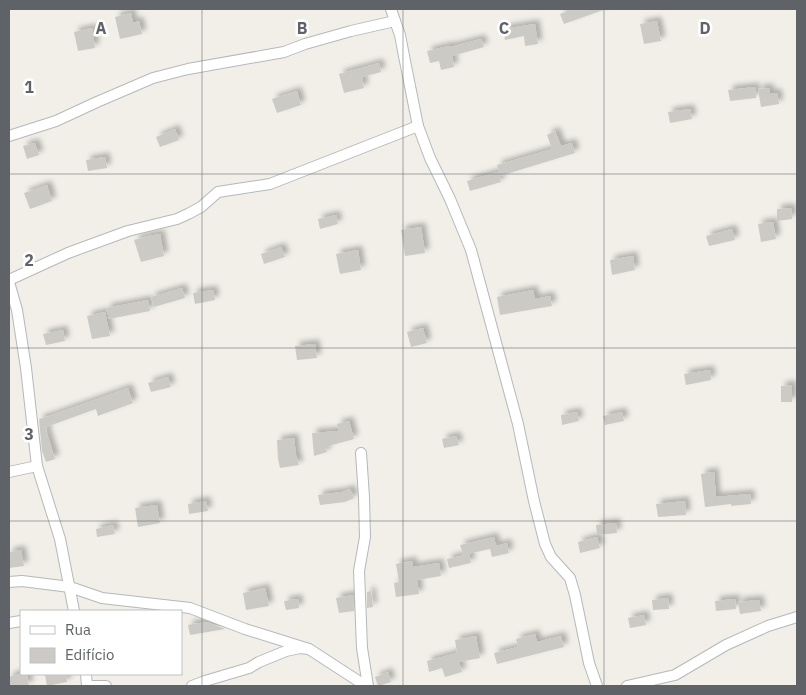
<svg xmlns="http://www.w3.org/2000/svg" width="806" height="695" font-family="'IBM Plex Sans',sans-serif">
	<style>
		.building { fill: #cccac5; filter: url(#shadow) }
		.lines { fill: none; stroke-linecap: round; stroke-linejoin: round }
		.street-casing { stroke: #b5b8bc; stroke-width: 12 }
		.street { stroke: #fff; stroke-width: 10 }
		.grid { fill: none; stroke: #5f6368; stroke-width: 1; stroke-opacity: 0.55 }
		.grid-label { font-size: 16px; text-anchor: middle; font-weight: bold; fill: #5f6368; stroke: #fff; stroke-width: 5; stroke-linejoin: round; paint-order: stroke }
	</style>
	<defs>
		<filter id="shadow"><feDropShadow dx="4.5" dy="-4.5" stdDeviation="2.5" flood-color="#0004"/></filter>
	</defs>
	<rect width="100%" height="100%" fill="#f1efe8"/>
	<g class="building">
		<path d="M574,9H603V10L564,24L560,14Z"/>
		<path d="M131,13L133,23L139,21L142,34L120,39L115,17Z"/>
		<path d="M657,21L661,41L644,44L640,24Z"/>
		<path d="M535,24L538,44L525,46L524,36L505,40L503,29Z"/>
		<path d="M92,28L95,48L78,51L74,32Z"/>
		<path d="M481,39L484,47L452,56L454,67L441,70L439,61L430,63L427,51L449,46L450,47Z"/>
		<path d="M379,63L381,72L362,77L364,88L344,93L339,74Z"/>
		<path d="M755,87L756,98L730,101L728,90Z"/>
		<path d="M769,88L770,94L777,93L779,104L761,107L758,89Z"/>
		<path d="M297,91L301,105L277,113L272,99Z"/>
		<path d="M690,109L692,119L670,123L668,112Z"/>
		<path d="M175,129L179,140L160,147L156,137Z"/>
		<path d="M555,131L561,146L572,143L575,153L500,176L497,165L552,149L547,135Z"/>
		<path d="M35,143L39,155L27,159L23,146Z"/>
		<path d="M105,157L107,168L88,171L86,160Z"/>
		<path d="M498,172L501,182L470,191L467,181Z"/>
		<path d="M47,185L52,201L30,209L24,193Z"/>
		<path d="M791,208L792,219L777,221V209Z"/>
		<path d="M336,215L338,224L320,229L318,219Z"/>
		<path d="M773,222L776,239L761,242L758,224Z"/>
		<path d="M421,227L425,253L405,256L401,230Z"/>
		<path d="M732,229L735,240L709,246L706,236Z"/>
		<path d="M160,234L164,256L141,262L134,240L148,236Z"/>
		<path d="M281,247L285,257L264,264L261,254Z"/>
		<path d="M358,250L361,270L340,274L336,254Z"/>
		<path d="M633,256L635,270L612,275L610,260Z"/>
		<path d="M182,288L185,298L154,307L151,297Z"/>
		<path d="M213,290L215,300L195,304L193,293Z"/>
		<path d="M533,290L535,299L550,296L552,306L500,315L497,297Z"/>
		<path d="M148,300L150,311L109,319L106,308Z"/>
		<path d="M105,312L110,336L92,339L87,316Z"/>
		<path d="M423,328L427,343L411,347L407,332Z"/>
		<path d="M63,330L65,341L46,345L43,334Z"/>
		<path d="M315,344L317,358L297,360L295,346Z"/>
		<path d="M710,370L711,380L686,385L684,374Z"/>
		<path d="M168,377L171,387L151,392L148,383Z"/>
		<path d="M792,385V402H781V386Z"/>
		<path d="M128,388L133,403L98,416L96,409L46,427L47,430L46,431L55,459L46,462L42,451L39,419L49,416Z"/>
		<path d="M577,412L579,421L562,425L561,415Z"/>
		<path d="M622,412L624,421L605,425L603,416Z"/>
		<path d="M349,421L354,439L325,447L327,452L314,456L312,433L339,431L337,424Z"/>
		<path d="M456,436L459,445L444,448L442,439Z"/>
		<path d="M294,438L296,455L299,465L280,468L278,459L277,440Z"/>
		<path d="M714,472L716,497L750,494L751,504L731,506V504L705,507L701,474Z"/>
		<path d="M350,489L354,498L345,502L320,505L318,495L342,492Z"/>
		<path d="M206,501L208,511L189,514L188,504Z"/>
		<path d="M685,501L686,515L658,517L656,504Z"/>
		<path d="M157,505L160,523L138,527L135,508Z"/>
		<path d="M616,523L617,533L597,535L596,525Z"/>
		<path d="M113,525L115,534L97,537L96,529Z"/>
		<path d="M494,537L496,546L507,543L509,553L492,557L490,549L463,555L460,545Z"/>
		<path d="M597,537L600,548L580,553L578,542Z"/>
		<path d="M21,550L24,566L9,568V552Z"/>
		<path d="M469,554L471,563L449,568L447,559Z"/>
		<path d="M412,561L413,567L439,563L441,576L417,580L419,594L396,597L394,583L399,582L396,564Z"/>
		<path d="M265,588L269,606L246,610L243,593Z"/>
		<path d="M371,591L373,607L367,608V592Z"/>
		<path d="M353,595L354,611L339,613L336,598Z"/>
		<path d="M668,598L669,609L653,610L652,600Z"/>
		<path d="M298,599L299,608L286,610L284,601Z"/>
		<path d="M735,599L736,609L716,611L715,601Z"/>
		<path d="M759,600L761,611L740,614L738,602Z"/>
		<path d="M644,615L646,625L630,628L628,618Z"/>
		<path d="M207,622L225,629L190,635L188,625Z"/>
		<path d="M535,634L537,642L561,636L564,647L497,664L494,653L518,647L516,639Z"/>
		<path d="M476,636L480,658L459,662L462,672L445,677L442,668L429,672L427,661L457,653L455,640Z"/>
		<path d="M388,672L391,682L378,686L375,677Z"/>
		<path d="M23,674H27L29,686H9V677H11L10,676Z"/>
		<path d="M52,674H66L67,682L47,686L45,675Z"/>
	</g>
	<g class="lines">
		<defs>
			<g id="street">
				<path d="M391,9L395,21"/>
				<path d="M9,136L56,121L97,102L153,78L188,69L284,52L305,44L351,31L395,21L400,35L404,56L418,126L430,158L450,199L471,250L518,424L534,501L545,544L551,557L570,578L575,595L589,663L597,686"/>
				<path d="M9,280L68,253L128,231L177,219L188,214L201,207L218,192L270,184L418,126"/>
				<path d="M9,282L17,310L26,368L37,466L60,539L74,611"/>
				<path d="M361,453L364,497L365,537L359,571L362,648L368,686"/>
				<path d="M9,472L37,466"/>
				<path d="M9,582L22,581L70,587L102,598L190,608L245,629L309,649"/>
				<path d="M9,623L21,621"/>
				<path d="M86,674L87,686"/>
				<path d="M87,686H106"/>
				<path d="M192,686L205,681L249,668L259,662L286,651L300,648L309,649L366,686"/>
				<path d="M627,686L675,675L726,645L768,626L797,617"/>
			</g>
		</defs>
		<use href="#street" class="street-casing"/>
		<use href="#street" class="street"/>
	</g>
	<path class="grid" d="M202,9V686M403,9V686M604,9V686M9,174H797M9,348H797M9,521H797"/>
	<g class="grid-label">
		<text x="101" y="34">A</text>
		<text x="302" y="34">B</text>
		<text x="504" y="34">C</text>
		<text x="705" y="34">D</text>
		<text x="29" y="93">1</text>
		<text x="29" y="266">2</text>
		<text x="29" y="440">3</text>
	</g>
	<rect width="806" height="695" fill="none" stroke="#5f6368" stroke-width="20"/>
	<rect x="20" y="610" width="162" height="65" fill="#ffffff" stroke="#bfc1c3"/>
	<rect x="30" y="626" width="25" height="8" fill="#ffffff" stroke="#bfc1c3"/>
	<text x="65" y="635" font-size="15" fill="#5f6368">Rua</text>
	<rect x="30" y="648" width="25" height="15" fill="#cccac5" stroke="#bfc1c3"/>
	<text x="65" y="660" font-size="15" fill="#5f6368">Edifício</text>
</svg>
